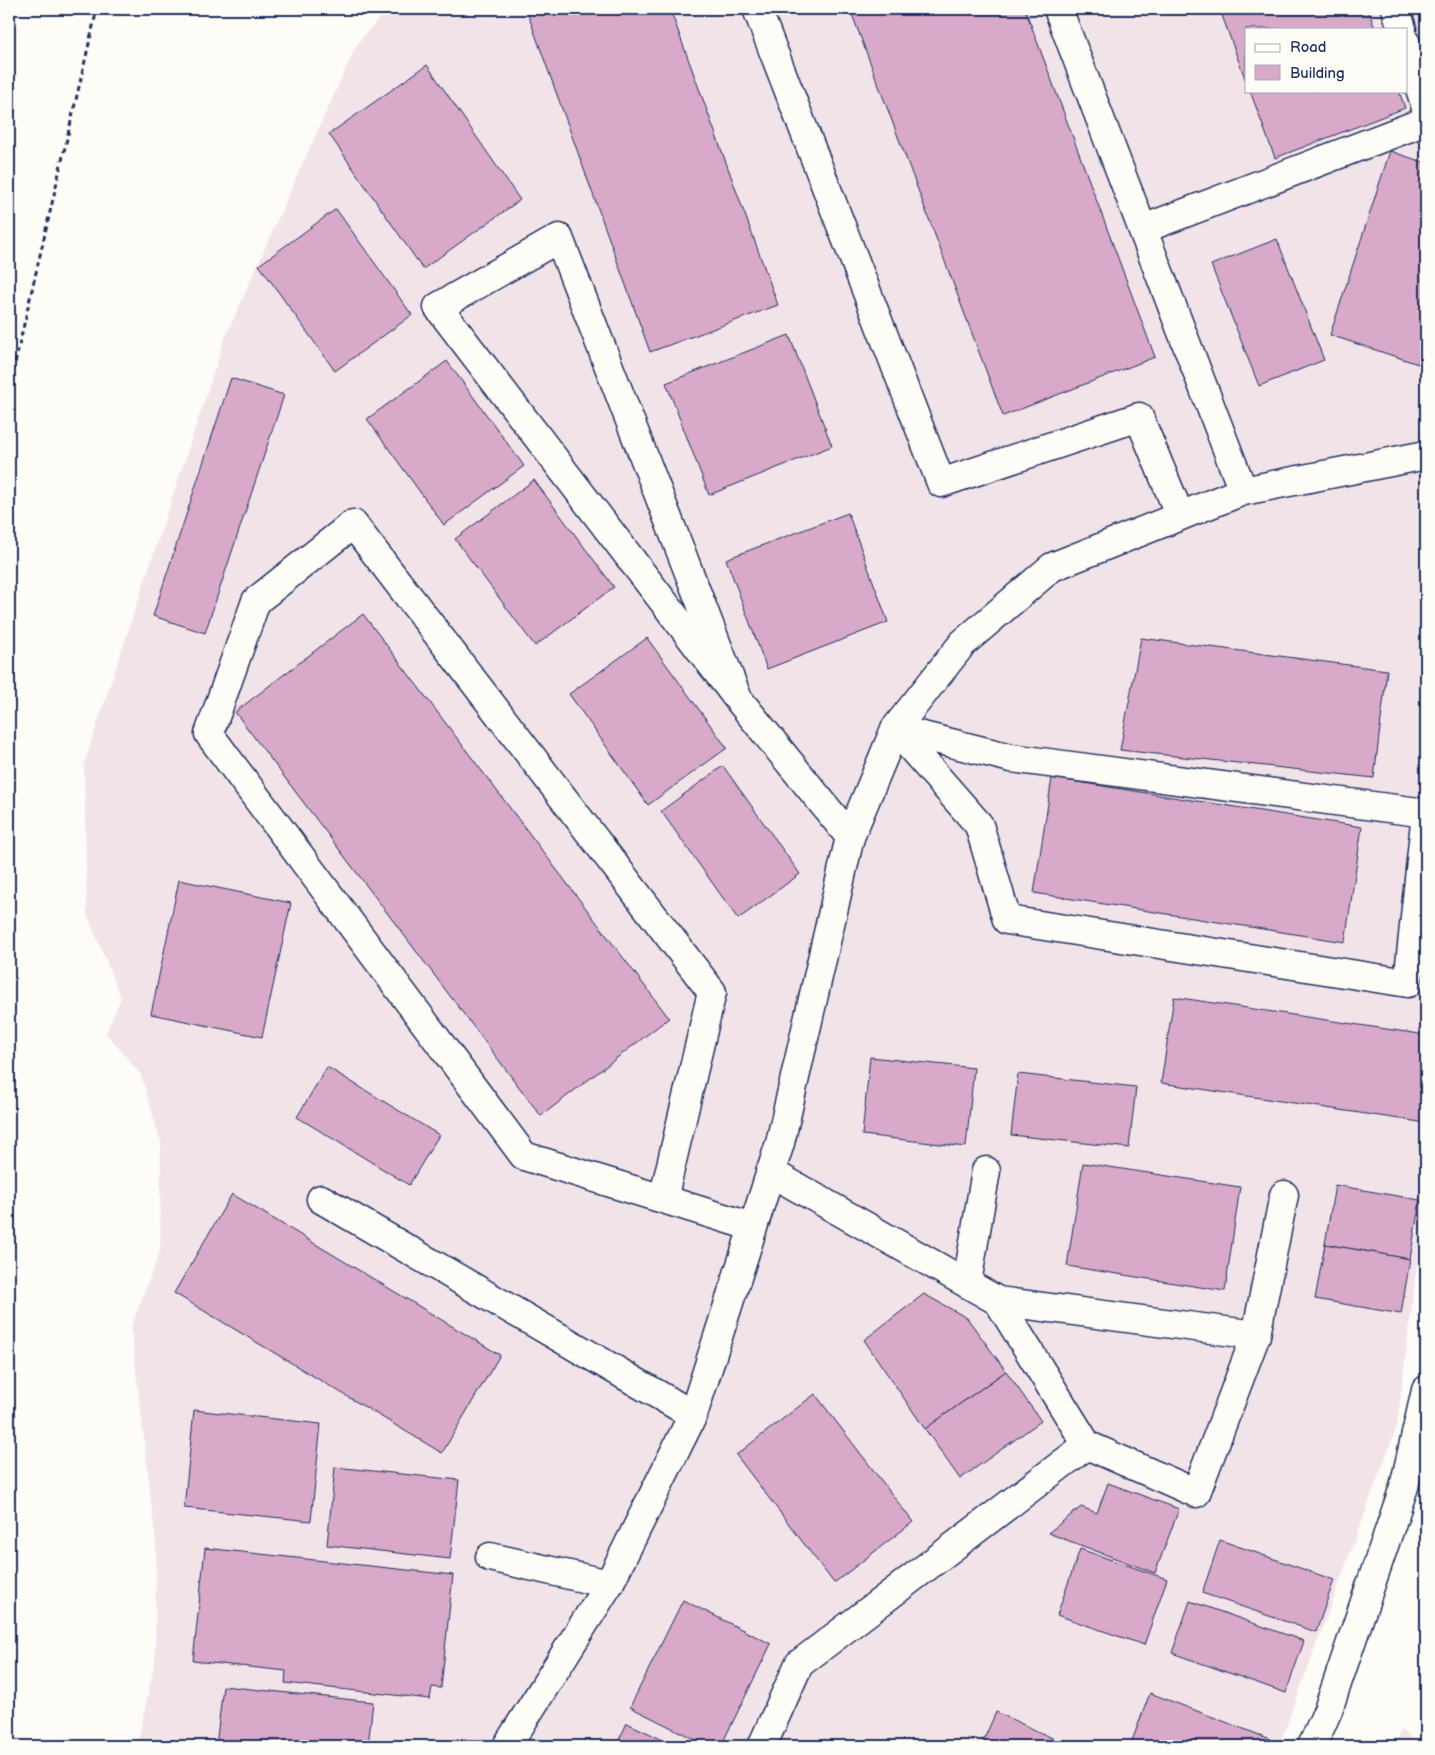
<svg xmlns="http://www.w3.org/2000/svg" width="1435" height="1755" font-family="'Balsamiq Sans',sans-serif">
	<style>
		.built { fill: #f2e3e9; fill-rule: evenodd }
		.building { fill: #d9a9c9; stroke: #1b2f5e }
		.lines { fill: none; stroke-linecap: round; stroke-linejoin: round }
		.minor-casing { stroke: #1b2f5e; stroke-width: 31 }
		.path { stroke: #1b2f5e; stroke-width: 3; stroke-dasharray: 5 4; stroke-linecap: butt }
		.minor { stroke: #fdfcf7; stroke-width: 28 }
	</style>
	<rect width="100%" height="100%" fill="#fdfcf7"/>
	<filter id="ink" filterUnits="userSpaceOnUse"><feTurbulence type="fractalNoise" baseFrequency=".02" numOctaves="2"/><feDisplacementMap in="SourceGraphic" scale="10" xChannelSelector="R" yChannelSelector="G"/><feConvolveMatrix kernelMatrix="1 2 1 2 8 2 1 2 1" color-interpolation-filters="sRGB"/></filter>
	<g filter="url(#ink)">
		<g class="built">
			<path d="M387,9H1426V1192L1397,1426L1279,1746H137L155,1660L156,1544L131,1327L160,1251L161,1142L141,1075L106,1033L121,998L87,914L84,764L225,338L297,176L357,44ZM1246,29H1406V91H1246Z"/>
			<path d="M1401,1730L1421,1746H1394Z"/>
		</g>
		<g class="building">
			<path d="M526,9H670L778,305L650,352Z"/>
			<path d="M850,9H1025L1155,357L1003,416Z"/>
			<path d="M1223,9H1368L1375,29H1246V81L1220,10Z"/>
			<path d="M427,65L520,200L423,269L329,134Z"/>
			<path d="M1250,91H1399L1405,108L1275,158Z"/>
			<path d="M1390,151L1426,163V338L1418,364L1330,335Z"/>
			<path d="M336,209L412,315L335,371L259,265Z"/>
			<path d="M1277,239L1324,360L1259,386L1211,265Z"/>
			<path d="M789,335L832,446L709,495L666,383Z"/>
			<path d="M447,361L524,466L444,525L367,419Z"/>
			<path d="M231,378L284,395L205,633L153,616Z"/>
			<path d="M534,480L614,587L535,646L455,539Z"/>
			<path d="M848,513L888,622L767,669L726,559Z"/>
			<path d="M363,614L669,1018L541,1116L235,712Z"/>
			<path d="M647,638L727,748L648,805L569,694Z"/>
			<path d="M1141,638L1387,670L1374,778L1120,750Z"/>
			<path d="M723,766L800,874L738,919L661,811Z"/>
			<path d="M1052,778L1362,827L1345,942L1034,893Z"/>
			<path d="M179,880L291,903L262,1037L151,1014Z"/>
			<path d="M1174,997L1426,1035V1123L1161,1083Z"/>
			<path d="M870,1057L974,1068L966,1147L862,1135Z"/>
			<path d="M327,1067L439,1135L409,1185L297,1117Z"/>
			<path d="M1018,1074L1136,1087L1129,1148L1011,1135Z"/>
			<path d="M1083,1163L1240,1187L1225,1291L1067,1266Z"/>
			<path d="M1335,1185L1420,1200L1410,1259L1325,1244Z"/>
			<path d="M232,1194L500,1355L442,1453L174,1293Z"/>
			<path d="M1325,1244L1410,1259L1401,1314L1315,1299Z"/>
			<path d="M924,1294L967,1318L1006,1371L925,1429L864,1340Z"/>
			<path d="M1006,1371L1041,1421L960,1479L925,1429Z"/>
			<path d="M815,1394L913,1522L834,1583L736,1455Z"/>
			<path d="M194,1410L321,1424L311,1521L184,1508Z"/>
			<path d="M335,1467L459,1480L450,1559L327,1545Z"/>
			<path d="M1108,1483L1179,1509L1155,1573L1048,1533L1081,1507L1097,1513Z"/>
			<path d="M1220,1540L1334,1580L1316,1632L1202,1593Z"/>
			<path d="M205,1548L453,1575L441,1688L432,1687L430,1699L285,1683L286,1671L193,1661Z"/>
			<path d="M1080,1549L1167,1579L1144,1645L1057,1615Z"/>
			<path d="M683,1600L771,1644L721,1746H708L630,1707Z"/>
			<path d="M1190,1601L1304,1641L1286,1693L1172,1653Z"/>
			<path d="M223,1686L373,1702L368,1746H216Z"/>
			<path d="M1150,1693L1270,1739L1268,1746H1130Z"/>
			<path d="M996,1712L1061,1742L1059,1746H981Z"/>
			<path d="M627,1723L676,1746H616Z"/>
		</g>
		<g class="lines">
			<defs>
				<g id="minor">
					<path d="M757,9L941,483L1139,417L1180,516"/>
					<path d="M1058,9L1243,491"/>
					<path d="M1396,9L1402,29"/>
					<path d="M1406,43L1426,108"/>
					<path d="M1143,229L1426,121"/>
					<path d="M738,699L559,238L438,307L738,699L850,837"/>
					<path d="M895,729L1011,758L1426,813L1408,983L1007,920L979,825Z"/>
					<path d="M770,1172L998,1301L1087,1445L1196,1493L1256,1335L998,1301"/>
					<path d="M321,1199L693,1415"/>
					<path d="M663,1199L712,992L353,524L256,601L209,734L524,1156L753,1227"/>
					<path d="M967,1283L986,1171"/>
					<path d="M1256,1335L1284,1195"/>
					<path d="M490,1557L609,1584"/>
					<path d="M507,1746L609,1584L693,1415L780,1143L850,837L895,729L963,643L1052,567L1243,491L1426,455"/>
					<path d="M762,1746L799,1664L1087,1445"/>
					<path d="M1312,1746L1328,1710L1404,1487L1426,1390"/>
				</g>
			</defs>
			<use href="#minor" class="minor-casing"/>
			<path class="path" d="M9,389L97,9"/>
			<use href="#minor" class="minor"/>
		</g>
	</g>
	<rect width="1435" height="1755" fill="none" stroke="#fdfcf7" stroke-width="30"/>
	<rect x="15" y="15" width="1405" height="1725" fill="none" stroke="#1b2f5e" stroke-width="2" filter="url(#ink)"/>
	<rect x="1245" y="28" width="162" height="65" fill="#fdfcf7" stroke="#a3aaba"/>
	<rect x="1255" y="44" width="25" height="8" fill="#fdfcf7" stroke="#a3aaba"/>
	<text x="1290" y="52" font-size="15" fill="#1b2f5e">Road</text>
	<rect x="1255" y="65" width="25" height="15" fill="#d9a9c9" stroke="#a3aaba"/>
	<text x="1290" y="78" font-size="15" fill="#1b2f5e">Building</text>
</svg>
